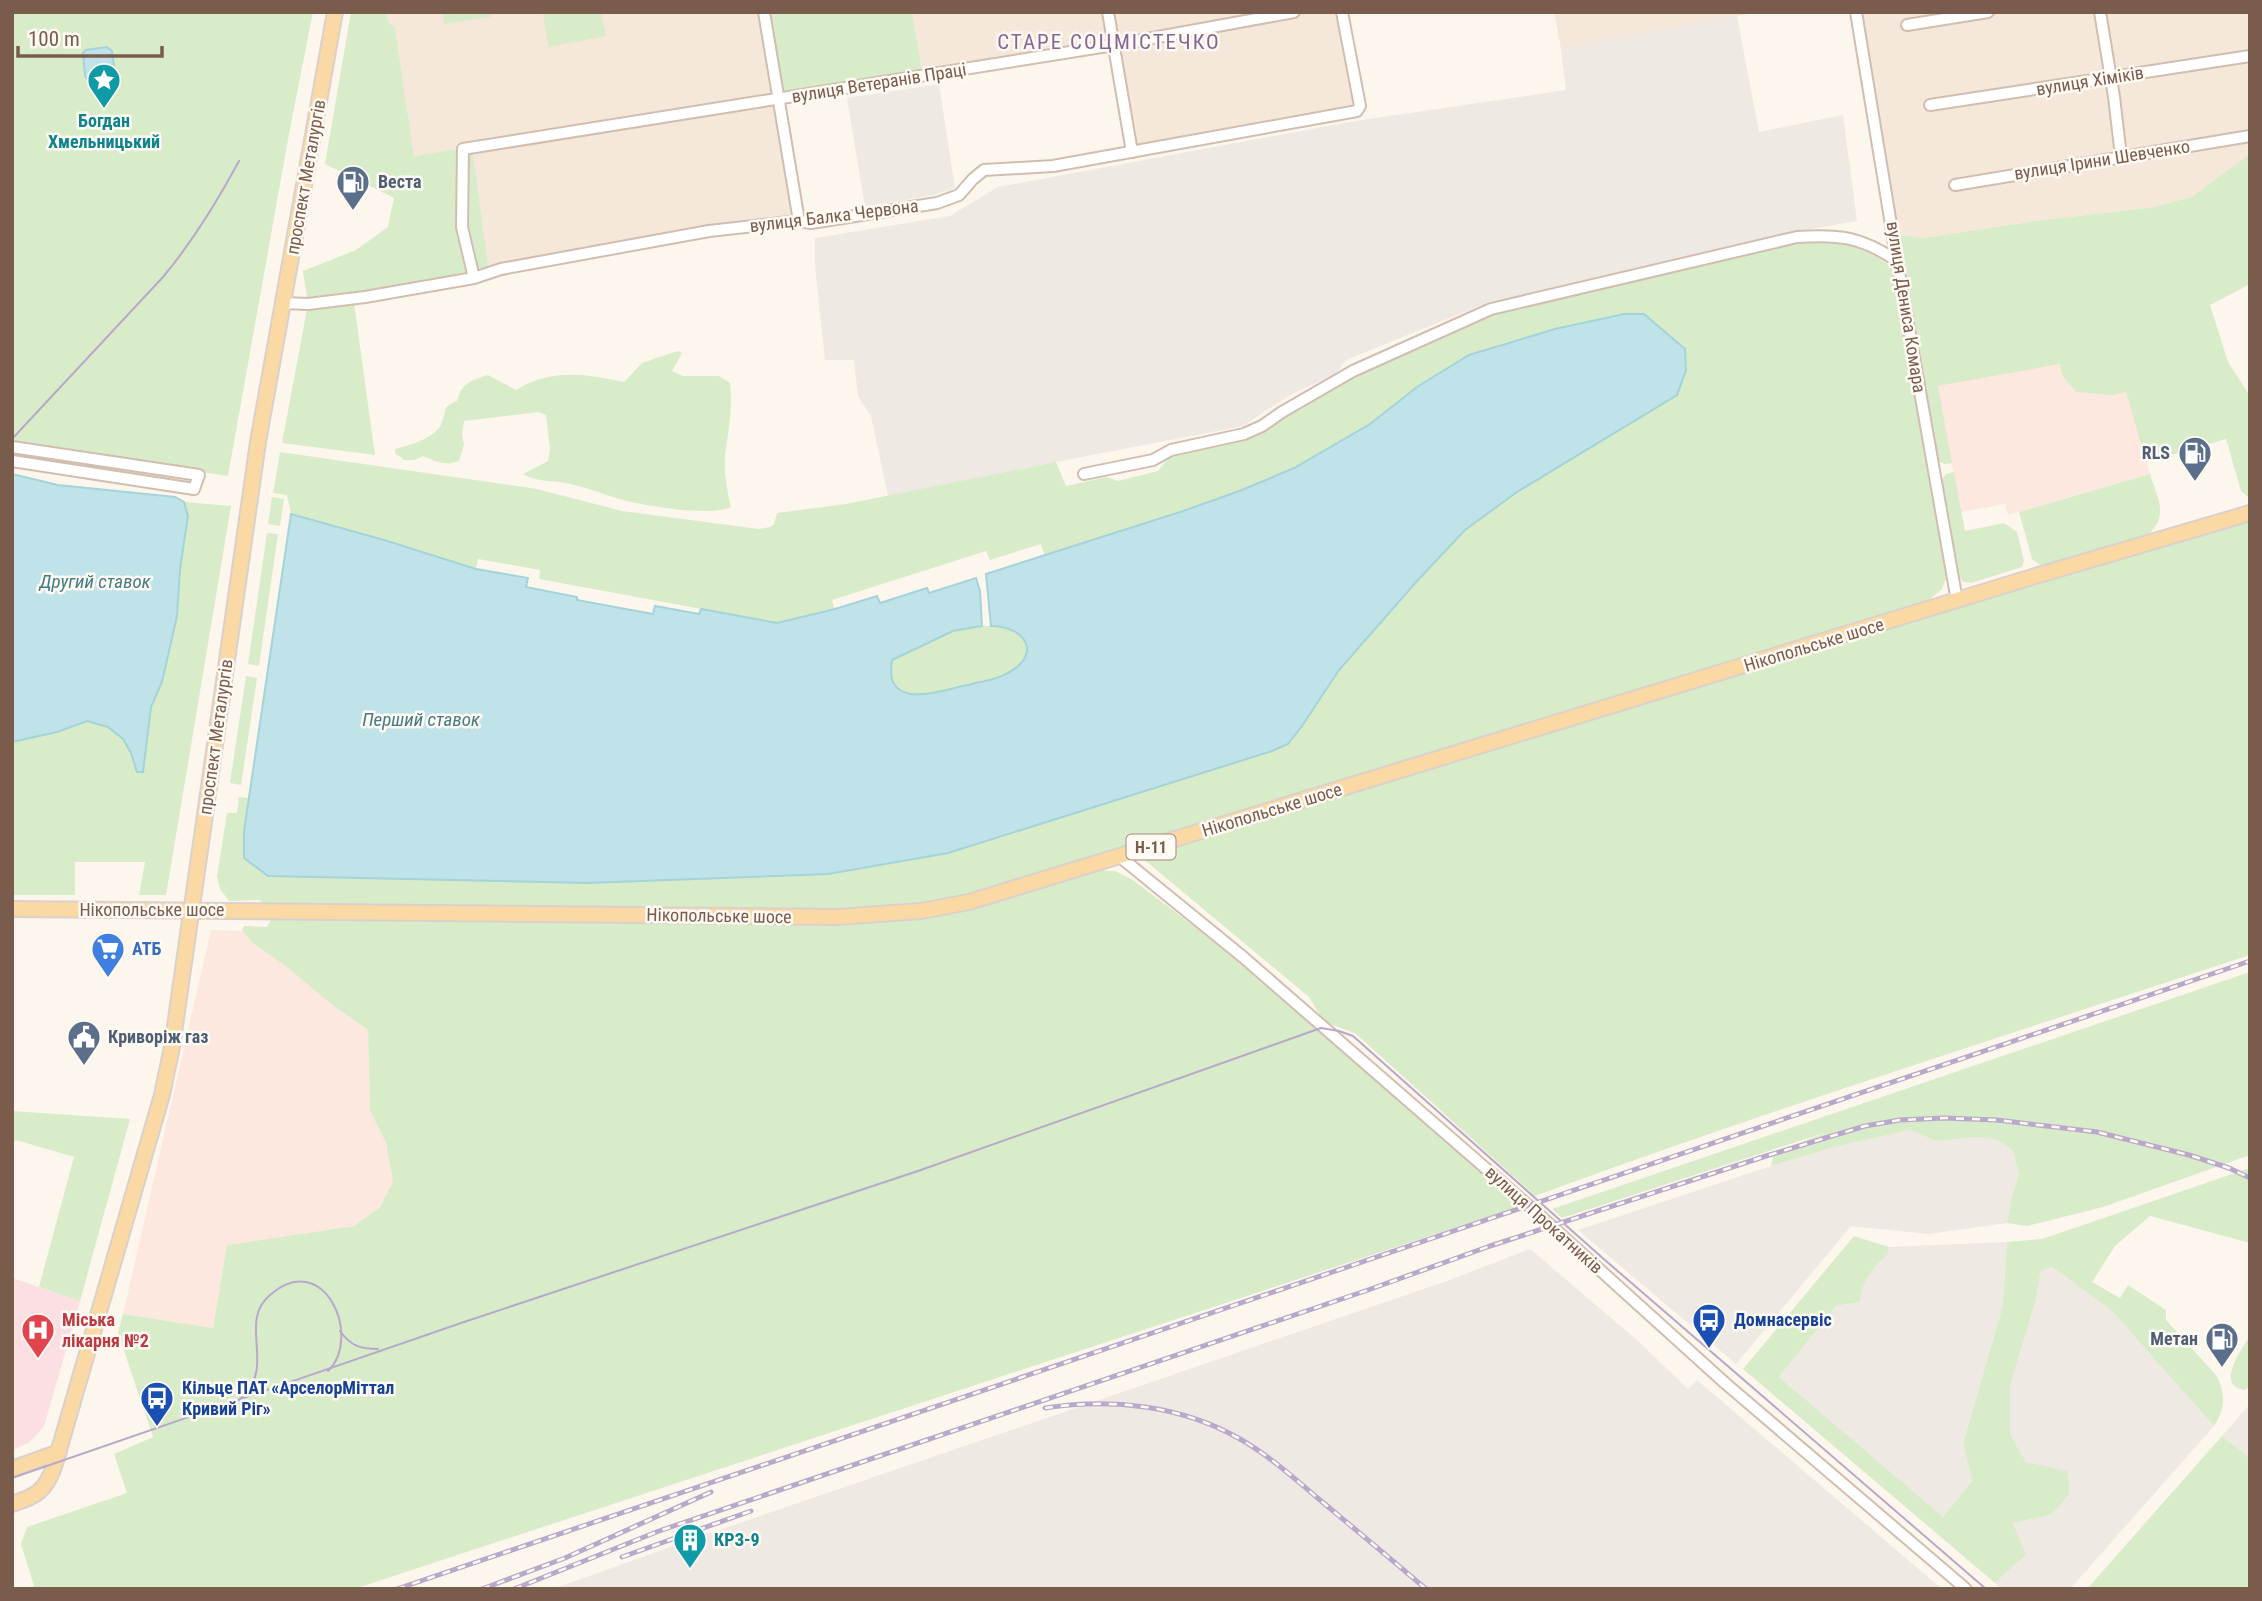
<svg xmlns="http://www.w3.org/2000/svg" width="2262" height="1601" font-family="'Roboto Condensed',sans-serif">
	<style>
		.residential { fill: #f5e8da }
		.commercial { fill: #fde8e0 }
		.industrial { fill: #efe9e4 }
		.medical { fill: #fbdfe3 }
		.green { fill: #d8ecc9 }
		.water { fill: #bfe3e8; stroke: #a5d3da; stroke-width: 2 }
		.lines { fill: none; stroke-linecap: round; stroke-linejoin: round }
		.minor-casing { stroke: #d1beb0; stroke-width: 14 }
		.major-casing { stroke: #dad1cd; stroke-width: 18 }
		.minor { stroke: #fff; stroke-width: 10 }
		.major { stroke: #fbd9a5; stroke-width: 14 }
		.tram { stroke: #b9a8c9; stroke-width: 2 }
		.rail-casing { stroke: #b9a8c9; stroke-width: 5 }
		.rail { stroke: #fffaf3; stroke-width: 2.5; stroke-dasharray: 8; stroke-linecap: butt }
		.labels { text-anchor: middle; stroke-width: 5; stroke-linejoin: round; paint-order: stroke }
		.shield { fill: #fffaf3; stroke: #a28b7f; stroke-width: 2 }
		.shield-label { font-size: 16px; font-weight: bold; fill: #7a5c4d }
		.street-label { font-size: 18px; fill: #7a5c4d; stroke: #fffaf3 }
		.culture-label { font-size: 18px; font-weight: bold; fill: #0d838f; stroke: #fffaf3 }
		.service-label { font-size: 18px; font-weight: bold; fill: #4e5e75; stroke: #fffaf3; text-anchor: start }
		.shop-label { font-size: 18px; font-weight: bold; fill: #366cbe; stroke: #fffaf3; text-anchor: start }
		.health-label { font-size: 18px; font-weight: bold; fill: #be3a42; stroke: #fffaf3; text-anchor: start }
		.transit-label { font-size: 18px; font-weight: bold; fill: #164399; stroke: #fffaf3; text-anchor: start }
		.water-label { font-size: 19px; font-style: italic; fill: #437c86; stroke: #fffaf3 }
		.quarter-label { font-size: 21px; letter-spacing: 2px; fill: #846695; stroke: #fffaf3 }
	</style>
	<rect width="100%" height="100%" fill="#fdf6ec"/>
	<g class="residential">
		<path d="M386,12H764L799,221L489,272L472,148L414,156L395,28L388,21Z"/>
		<path d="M912,12H1342L1360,106L1132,152L1113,46L923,76Z"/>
		<path d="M1554,12H1759L1561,49Z"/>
		<path d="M1856,12H2250V154L2191,197L2155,207L2035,221L1923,238L1894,234Z"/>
	</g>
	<g class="commercial">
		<path d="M2055,342L2126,391L2150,474L2008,515L2005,504L1961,512L1932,360Z"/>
		<path d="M211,930L242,931L253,943L287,967L331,1004L368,1030L370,1111L386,1143L393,1182L380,1207L354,1226L227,1245L213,1328L123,1314Z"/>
	</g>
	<g class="industrial">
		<path d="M1737,16L1759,132L1843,115L1857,221L1783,234L1489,302L1346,360L1336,374L1290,395L1243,426L1056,462L888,496L871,416L858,396L854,360H825L815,267V238L950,216L998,187L1355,121L1566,90L1561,49Z"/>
		<path d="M939,84L955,188L935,195L865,207L847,98Z"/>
		<path d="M1910,1130L1936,1141L1978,1137L1999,1141L2014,1150L2019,1174L2011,1200L2007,1223L1929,1234L1851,1226L1736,1364L1578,1230L1771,1166L1834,1147Z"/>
		<path d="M2007,1242L2003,1305L1963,1442L1972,1481L1942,1518L1779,1377L1836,1306L1860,1302V1288L1869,1273L1888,1254L1889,1247Z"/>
		<path d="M1530,1249L1637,1340L1688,1389L1697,1380L1942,1589H553L690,1540L1447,1281Z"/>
		<path d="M2052,1267L2112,1311L2214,1426L2070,1589H2001L1995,1583L2026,1555L2013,1523L2051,1515L2067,1471L2026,1462L2010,1434V1386L2035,1303L2041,1269Z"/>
		<path d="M2250,1404V1458L2222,1436Z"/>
	</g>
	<path class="medical" d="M12,1278L80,1301L44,1426L29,1443L12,1450Z"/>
	<g class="green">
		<path d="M12,12H313L289,134L228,476L12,444Z"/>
		<path d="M351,12H386L388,21L395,28L414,156L472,147L489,272L308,304L303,271L356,250L388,227L394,198L325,164Z"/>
		<path d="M442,12H491V17L444,24Z"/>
		<path d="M557,12H601L606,36L549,47L543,15Z"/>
		<path d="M764,12H912L923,76L779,99Z"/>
		<path d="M2250,154V284L2210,305L2228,362L2250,396V499L2241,491L2226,439L2146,462L2126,392L2113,395L2076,392L2062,375L2060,364L1938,386L1952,463L1945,464L1939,462L1900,235L1923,238L2035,221L2155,207L2191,197Z"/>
		<path d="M1825,241C1851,244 1871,251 1891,267L1947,576L1942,589L1930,599L966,895L921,903L837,909L266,905L259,900L229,901L220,889L217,876L227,813H237L239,797L248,798L244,831V858L1302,726L1339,670L1417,581L1465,530L1517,492L1644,314H1624L1555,329L1495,346L1417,387L1370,424L1294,468L1242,490L1045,556L1041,544L990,560L986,551L832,600L835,609L777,623L539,579L540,570L478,559L476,569L384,540L291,514L287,495L273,493L280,452L537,489L622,511L759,529L770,527L774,524L777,513L846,504L1056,462L1066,486L1106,477L1118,481L1158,471L1171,455L1284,415L1356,375L1495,315L1798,243Z"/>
		<path d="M354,303L375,455L282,443L307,309Z"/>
		<path d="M678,351L682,353L672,371L683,376H719L730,383C733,408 728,432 725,456C724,473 727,491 731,507C711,517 646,506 623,500C604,495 585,486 565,483C551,480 535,482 523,474L548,461L550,450L546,415L539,412L464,421L462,434L464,444L459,461C445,466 436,462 423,456L414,460H404L395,453V449C410,445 437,438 442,422C447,410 441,407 457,401C462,383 470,381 488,375L516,390C551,368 586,374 624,382L642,363Z"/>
		<path d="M1954,472L1965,531L2004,523L2017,532L2024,561L2022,567L1971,583L1964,582L1958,576L1941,482L1946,474Z"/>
		<path d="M2150,474C2157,498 2169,513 2150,533L2048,565L2042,566L2032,559L2019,512Z"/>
		<path d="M272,497L284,499L280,526L268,524Z"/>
		<path d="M184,502L231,506L166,895H139L145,862H75V895H12V742L57,732L86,721L108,727L123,739L131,752L137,772H143L151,707L162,682L177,616L180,569L188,516Z"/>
		<path d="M2250,520V955C2011,1034 1771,1109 1535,1196L1355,1033L1324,1022L1309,997L1141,857L2035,583Z"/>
		<path d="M267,533L278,534L259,666L248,664Z"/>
		<path d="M982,626C992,626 1005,624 1014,630C1035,642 1027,661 1010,672C997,680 983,681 968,684C940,690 883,713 892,660L954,631Z"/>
		<path d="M246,676L257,678L241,785L230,783Z"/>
		<path d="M1099,870L1115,871L1133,880L1240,961L1521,1206L354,1589H35L21,1544L27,1527L127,1493L114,1454L153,1437L118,1333L123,1314L213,1328L227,1245L354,1226L380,1207L393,1182L386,1143L370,1111L368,1030L331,1004L287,967L253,943L242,931L244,926L267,927L271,920L836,922Z"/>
		<path d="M2250,972V1155L2103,1207L2027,1226L2007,1223L2011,1200L2019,1174L2013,1150L1999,1141L1978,1137L1936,1141L1910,1130L1834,1147L1771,1166L1774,1153L1827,1132L1562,1218L1552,1209Z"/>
		<path d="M12,1111L130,1119L80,1301L39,1287L74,1157L16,1140L12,1143Z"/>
		<path d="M2250,1168V1243L2150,1216L2115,1246L2092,1282L2120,1298L2128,1285L2166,1310V1320L2217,1376C2226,1394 2225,1410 2214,1426L2112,1311L2052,1267L2041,1270L2035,1303L2010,1386V1434L2026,1462L2068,1471L2069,1494L2051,1515L2013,1523L2026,1555L1995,1583L1743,1369L1854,1236L1889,1247L1888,1254C1873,1269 1861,1280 1860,1302L1836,1306L1779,1377L1943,1517L1972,1481L1963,1443L2003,1305L2007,1242L2042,1239Z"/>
		<path d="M2250,1336V1385L2245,1390C2215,1386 2241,1350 2250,1336Z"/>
		<path d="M2222,1436L2250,1458V1589H2087Z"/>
	</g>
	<g class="water">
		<path d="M107,47L112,51L115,74L111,77L88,80L85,76L83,53L86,50Z"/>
		<path d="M1624,314H1644L1685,349L1686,370L1677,395L1517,492L1465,530L1417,581L1339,670L1302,726L1288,744L1272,751L948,853L828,874L587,883L268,876L244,858V831L291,514L384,540L476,569L528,578L526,587L577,597V600L653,614L655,606L699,614L701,609L777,623L835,609L877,596L880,603L927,588L929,593L976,578L980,591L982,626L953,631L892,660C883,712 939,691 967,685C981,681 995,681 1008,673C1043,654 1025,626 991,626L986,574L1183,511L1242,490L1294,468L1370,424L1417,387L1469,355L1555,329Z"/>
		<path d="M12,474L58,485L175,497L184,502L188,516L180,569L177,616L162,682L151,707L143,772H137L131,753L123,739L108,727L87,721L57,732L12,742Z"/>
	</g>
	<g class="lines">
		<defs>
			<g id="minor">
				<path d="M764,12L799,221"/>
				<path d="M1108,12L1132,152"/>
				<path d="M1856,12L1897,261L1957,601"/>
				<path d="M2100,12L2114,97L2121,156"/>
				<path d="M1907,25L1988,12"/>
				<path d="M1930,105L2250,56"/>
				<path d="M1955,185L2250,136"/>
				<path d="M474,278L462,227L463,149L1114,45L1294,12"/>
				<path d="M283,303L308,304L365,297L474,278L501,269L709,231L799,221L811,223L937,203L959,195L973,179L984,170L1053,166L1357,111L1360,106L1342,12"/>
				<path d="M12,447L199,475L194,489L12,461"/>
				<path d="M1084,474L1153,460L1171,450L1244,434L1262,426L1282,412L1353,371L1491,309L1797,237C1839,234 1862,237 1897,261"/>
				<path d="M1119,856L1243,957L1537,1213L1725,1383L1966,1589"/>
			</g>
			<g id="major">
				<path d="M12,909L837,917L921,911L969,902L2032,577L2250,513"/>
				<path d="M12,1469L59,1452"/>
				<path d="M12,1504C37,1496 45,1491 54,1467L162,1095L172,1047L258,442L335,12"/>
			</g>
		</defs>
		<use href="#minor" class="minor-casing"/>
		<use href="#major" class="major-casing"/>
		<use href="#minor" class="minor"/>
		<use href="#major" class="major"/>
		<g class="tram">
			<path d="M12,439L163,277C193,241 217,202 239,161"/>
			<path d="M340,1331C351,1346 360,1349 378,1349"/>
			<path d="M239,1400C247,1392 254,1384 256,1373C262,1347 245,1316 270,1295C324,1248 363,1337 328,1371"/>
			<path d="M12,1478L464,1322L918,1171L1321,1028L1339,1031L1353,1036L1606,1261L1986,1589"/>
		</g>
		<defs>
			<g id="rail">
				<path d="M1045,1408C1111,1398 1181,1405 1240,1439C1270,1456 1295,1479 1320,1500C1356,1530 1391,1559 1426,1589"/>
				<path d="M622,1557L751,1511"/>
				<path d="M397,1589L2250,961"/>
				<path d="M482,1589L565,1558L711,1492"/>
				<path d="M514,1589L659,1531L1368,1290L1490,1246L1766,1156L1865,1126L1900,1120L1945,1118L1997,1120L2097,1132L2189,1155L2229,1168L2250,1178"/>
			</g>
		</defs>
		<use href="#rail" class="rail-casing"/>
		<use href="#rail" class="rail"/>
	</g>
	<defs>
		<symbol id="sight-pin" viewBox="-11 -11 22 30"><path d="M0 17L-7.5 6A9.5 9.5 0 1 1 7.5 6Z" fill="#0f9aa8" stroke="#fffaf3"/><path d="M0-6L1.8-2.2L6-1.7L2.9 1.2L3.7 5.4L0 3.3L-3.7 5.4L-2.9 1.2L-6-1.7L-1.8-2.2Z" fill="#fff"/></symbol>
		<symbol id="fuel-pin" viewBox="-11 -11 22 30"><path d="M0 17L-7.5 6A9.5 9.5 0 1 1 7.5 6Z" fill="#5c6f8a" stroke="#fffaf3"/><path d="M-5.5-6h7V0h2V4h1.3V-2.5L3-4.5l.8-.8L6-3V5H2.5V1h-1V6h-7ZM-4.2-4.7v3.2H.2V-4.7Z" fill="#fff"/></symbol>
		<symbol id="supermarket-pin" viewBox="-11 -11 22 30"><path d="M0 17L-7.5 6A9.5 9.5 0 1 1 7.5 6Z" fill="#3f7fe0" stroke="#fffaf3"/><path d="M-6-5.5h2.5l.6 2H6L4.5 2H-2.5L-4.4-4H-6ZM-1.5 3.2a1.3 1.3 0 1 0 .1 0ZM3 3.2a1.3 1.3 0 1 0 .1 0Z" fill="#fff"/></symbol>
		<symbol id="civic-pin" viewBox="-11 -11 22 30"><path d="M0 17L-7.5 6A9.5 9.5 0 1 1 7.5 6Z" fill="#5c6f8a" stroke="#fffaf3"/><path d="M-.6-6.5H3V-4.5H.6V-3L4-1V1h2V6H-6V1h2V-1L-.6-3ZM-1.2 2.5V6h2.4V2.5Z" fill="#fff"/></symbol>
		<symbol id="bus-pin" viewBox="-11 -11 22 30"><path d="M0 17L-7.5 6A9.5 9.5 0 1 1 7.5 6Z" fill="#1a4fb4" stroke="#fffaf3"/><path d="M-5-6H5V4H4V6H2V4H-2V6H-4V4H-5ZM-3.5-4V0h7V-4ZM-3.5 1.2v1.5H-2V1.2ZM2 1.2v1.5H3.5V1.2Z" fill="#fff"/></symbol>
		<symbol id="hospital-pin" viewBox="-11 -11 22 30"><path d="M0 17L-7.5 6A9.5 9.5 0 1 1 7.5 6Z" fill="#e0444e" stroke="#fffaf3"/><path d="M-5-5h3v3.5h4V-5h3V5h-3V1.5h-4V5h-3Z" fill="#fff"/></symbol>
		<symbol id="building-pin" viewBox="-11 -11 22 30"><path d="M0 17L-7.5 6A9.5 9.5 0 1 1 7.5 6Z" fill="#0f9aa8" stroke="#fffaf3"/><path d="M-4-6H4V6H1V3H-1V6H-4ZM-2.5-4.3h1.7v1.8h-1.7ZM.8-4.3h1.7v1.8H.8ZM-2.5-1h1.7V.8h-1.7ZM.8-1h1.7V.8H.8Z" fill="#fff"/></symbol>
	</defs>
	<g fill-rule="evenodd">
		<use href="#sight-pin" x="85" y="61" width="38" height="52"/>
		<use href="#fuel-pin" x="334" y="163" width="38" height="52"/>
		<use href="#fuel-pin" x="2176" y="434" width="38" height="52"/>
		<use href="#supermarket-pin" x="89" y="930" width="38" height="52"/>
		<use href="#civic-pin" x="65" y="1018" width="38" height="52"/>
		<use href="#bus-pin" x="1690" y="1301" width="38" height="52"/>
		<use href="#hospital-pin" x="19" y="1311" width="38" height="52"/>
		<use href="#fuel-pin" x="2203" y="1320" width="38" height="52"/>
		<use href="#bus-pin" x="138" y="1379" width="38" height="52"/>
		<use href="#building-pin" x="671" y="1521" width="38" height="52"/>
	</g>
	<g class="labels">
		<rect class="shield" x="1126.5" y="834.5" width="49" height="25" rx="5"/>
		<g class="shield-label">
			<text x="1151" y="853">Н-11</text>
		</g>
		<g class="street-label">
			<text transform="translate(2090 81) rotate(-9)" y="6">вулиця Хіміків</text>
			<text transform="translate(879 83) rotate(-9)" y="6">вулиця Ветеранів Праці</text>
			<text transform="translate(2102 160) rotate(-9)" y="6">вулиця Ірини Шевченко</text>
			<text transform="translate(306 177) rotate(-80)" y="6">проспект Металургів</text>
			<text transform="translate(834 216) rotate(-7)" y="6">вулиця Балка Червона</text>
			<text transform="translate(1906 307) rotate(81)" y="6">вулиця Дениса Комара</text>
			<text transform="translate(1814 645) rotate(-17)" y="6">Нікопольське шосе</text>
			<text transform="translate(216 737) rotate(-82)" y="6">проспект Металургів</text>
			<text transform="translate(1272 810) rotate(-17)" y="6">Нікопольське шосе</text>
			<text x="152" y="916">Нікопольське шосе</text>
			<text transform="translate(719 916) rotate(1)" y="6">Нікопольське шосе</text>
			<text transform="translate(1544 1220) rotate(42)" y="6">вулиця Прокатників</text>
		</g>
		<g class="culture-label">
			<text x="104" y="127">Богдан<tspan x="104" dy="21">Хмельницький</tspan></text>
			<text x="714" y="1546" text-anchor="start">КРЗ-9</text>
		</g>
		<g class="service-label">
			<text x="378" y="188">Веста</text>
			<text x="2170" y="459" text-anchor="end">RLS</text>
			<text x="108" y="1043">Криворіж газ</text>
			<text x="2198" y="1345" text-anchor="end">Метан</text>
		</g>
		<g class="shop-label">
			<text x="132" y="955">АТБ</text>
		</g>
		<g class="health-label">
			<text x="62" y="1326">Міська<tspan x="62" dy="21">лікарня №2</tspan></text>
		</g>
		<g class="transit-label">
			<text x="1734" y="1326">Домнасервіс</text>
			<text x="182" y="1394">Кільце ПАТ «АрселорМіттал<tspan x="182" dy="21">Кривий Ріг»</tspan></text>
		</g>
		<g class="water-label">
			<text x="95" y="588">Другий ставок</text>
			<text x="421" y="726">Перший ставок</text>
		</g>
		<g class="quarter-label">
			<text x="1109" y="49">СТАРЕ СОЦМІСТЕЧКО</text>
		</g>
	</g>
	<rect width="2262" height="1601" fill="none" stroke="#7a5c4d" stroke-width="28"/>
	<path d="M18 46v10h144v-10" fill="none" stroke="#7a5c4d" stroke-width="3.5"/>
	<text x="28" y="46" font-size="21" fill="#7a5c4d" stroke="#fffaf3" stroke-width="5" paint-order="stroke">100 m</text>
</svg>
